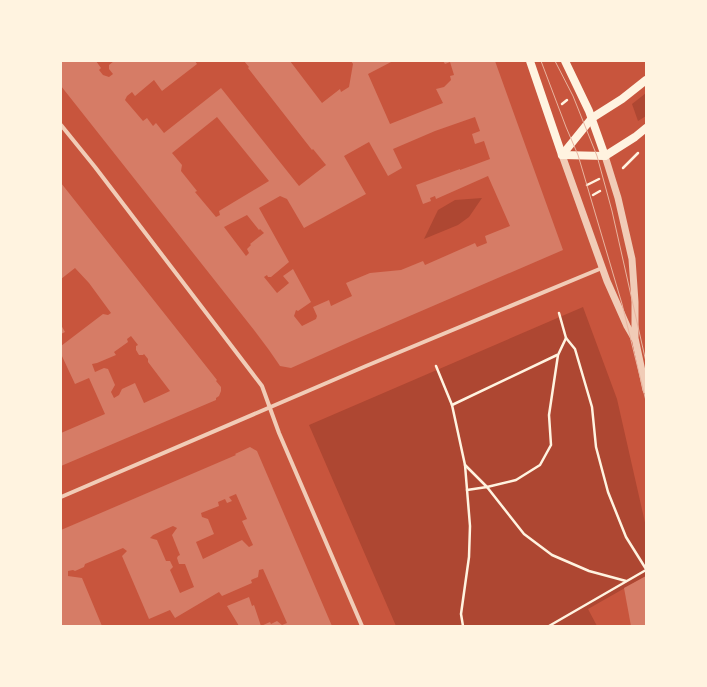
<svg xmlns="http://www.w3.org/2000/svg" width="707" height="687" font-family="'Archivo Narrow',sans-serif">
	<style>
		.green { fill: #ae4732 }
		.building { fill: #d67c66; fill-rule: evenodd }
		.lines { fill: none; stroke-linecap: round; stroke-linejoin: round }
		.path { stroke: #fff3e0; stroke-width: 2.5 }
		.minor { stroke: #f1ccb7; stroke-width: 4 }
		.tertiary { stroke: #f1ccb7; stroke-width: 7 }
		.secondary { stroke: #fff3e0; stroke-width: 8 }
		.tram { stroke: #e9b49f; stroke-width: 1 }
	</style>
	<rect width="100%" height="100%" fill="#c8553d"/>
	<g class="green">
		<path d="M646,93V116L638,121L632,104Z"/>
		<path d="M482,198L469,217L458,225L424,239L438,210L455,200Z"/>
		<path d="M583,307L617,399L646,527V576L588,609L597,626H396L309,425Z"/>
	</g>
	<g class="building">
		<path d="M61,61H96L101,68L99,70L103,75L109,77L113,74L109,69V65L114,61H195L197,64L162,91L154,80L135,96L132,92L127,96L125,100L143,121L147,118L153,126L156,123L164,133L221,88L299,186L326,165L313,149L312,150L248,68L249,67L244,61H290L322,103L340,89L341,92L349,87L353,64L351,61H393L368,74L390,124L443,103L436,89L444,87L451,80L450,76L454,75L450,62L445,64L443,61H495L563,250L354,340L291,368L280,366L269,350L254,330L61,86ZM217,117L269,181L219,211L220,215L216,217L195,192L197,191L181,171L182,165L172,153ZM475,117L480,131L472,134L475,144L484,141L490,159L460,170V169L416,185L423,204L431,201L430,198L435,196L436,199L488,176L510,226L485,236L487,243L477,247L475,243L425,265L423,261L401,270L370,273L346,283L352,296L331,306L329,300L313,307L317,316L316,319L302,326L294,316L296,310L298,311L311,302L293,269L283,276L289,283L277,293L264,277L267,275L268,277H271L289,262L259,208L280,196L287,199L304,228L366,194L344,156L369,142L388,176L402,168L393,149L435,131ZM247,215L259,230L260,229L264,233L250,244L251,245L247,249L249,253L246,256L224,227Z"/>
		<path d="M61,183L217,380L216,381L221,387V391L219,396L216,398V400L61,466V433L105,414L89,378L75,384L61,354V346L103,314L108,315L111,313L89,283L75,268L61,279ZM131,336L138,345L136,346V350L139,355H143L144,354L148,359V362L170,391L144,403L135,383L122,389L119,395L114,398L111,392L115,385L108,369L104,368L95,372L92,364L97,363L116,355L114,352L128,342L127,339Z"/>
		<path d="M61,325L65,332L61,334Z"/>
		<path d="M250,447L257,451L332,626H239L227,606L249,597L252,606L254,605L261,626L270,622L271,624L277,621L282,625L287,623L263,569L259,570L258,577L251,580L252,583L222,596L219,592L175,618L170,610L149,619L122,556L127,551L123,548L85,564L84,567L75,571L73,570L68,571V576L82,578L102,626H61V530L236,455L235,454ZM236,494L247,519L242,521L253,545L249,547L242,540L203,559L196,542L214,534L208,519L202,517L201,513L219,506L218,502L225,499L227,503L232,501L229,497ZM173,526L177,528L172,535L180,555L178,556L177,558L179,564H185L194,587L180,593L170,570L173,567L170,561H166L157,540L150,538L153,535Z"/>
		<path d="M646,576V626H631L624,588Z"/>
	</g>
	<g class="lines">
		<g class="path">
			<path d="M562,104L567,100"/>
			<path d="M623,168L638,153"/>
			<path d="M587,185L599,179"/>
			<path d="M593,195L600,191"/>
			<path d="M559,313L566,338L575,349L592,407L596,447L608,492L626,537L646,569"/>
			<path d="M436,366L452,405L465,465L470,526L469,557L461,614L463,626"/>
			<path d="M452,405L557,355"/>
			<path d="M465,465L487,487L516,480L540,465L551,445L549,415L558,355L566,338"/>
			<path d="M467,490L487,487L524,534L552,555L589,571L626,581"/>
			<path d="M549,626L646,570"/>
		</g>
		<g class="minor">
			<path d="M61,125L95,167L262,386L279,433L362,626"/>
			<path d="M61,497L366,366L602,268"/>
		</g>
		<g class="tertiary">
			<path d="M562,155L607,281L627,326L634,338"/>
			<path d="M605,156L618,198L632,259L635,302V338L646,390"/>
		</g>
		<g class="secondary">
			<path d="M530,61L562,155"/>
			<path d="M565,61L589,111L605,156"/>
			<path d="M562,155L592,118L622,99L646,80"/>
			<path d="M562,155L605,156L635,137L646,128"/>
		</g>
		<g class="tram">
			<path d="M541,61L566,127L578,155L622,304L646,401"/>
			<path d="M555,61L573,96L597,156L612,211L646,362"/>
		</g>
	</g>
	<rect width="707" height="687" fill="none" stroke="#fff3e0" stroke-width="124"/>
</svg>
